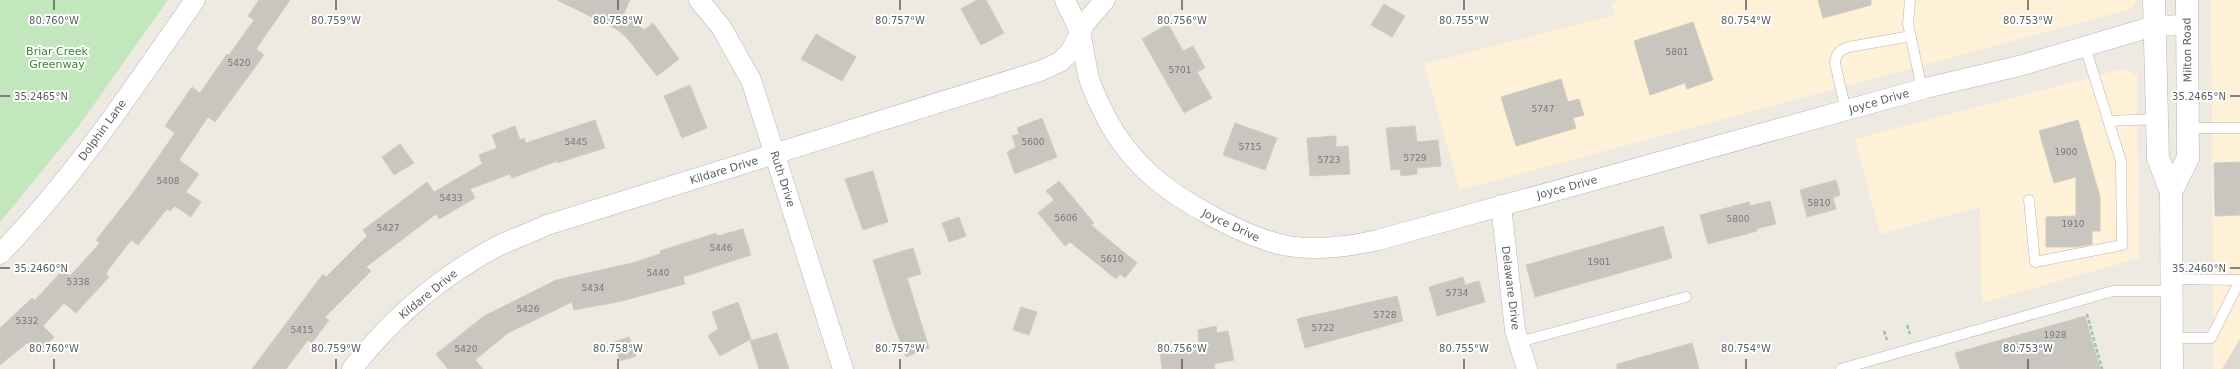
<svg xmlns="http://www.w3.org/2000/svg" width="2240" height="369" font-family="'DejaVu Sans',sans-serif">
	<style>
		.commercial { fill: #fff1d7 }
		.education { fill: #ded9d1 }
		.green { fill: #c2e7bd }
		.building { fill: #c9c5bf; stroke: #d3cbc0 }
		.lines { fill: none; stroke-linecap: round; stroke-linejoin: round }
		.service-casing { stroke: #b3b6ba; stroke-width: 11 }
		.minor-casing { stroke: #b3b6ba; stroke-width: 21 }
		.tertiary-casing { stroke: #b3b6ba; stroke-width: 23 }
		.path { stroke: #98cba0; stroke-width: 2.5; stroke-dasharray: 4 2; stroke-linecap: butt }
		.service { stroke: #fff; stroke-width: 10 }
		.minor { stroke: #fff; stroke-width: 20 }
		.tertiary { stroke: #fff; stroke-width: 22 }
		.ticks { fill: none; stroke: #5b6064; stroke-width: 1.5 }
		.labels { text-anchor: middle; stroke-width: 4; stroke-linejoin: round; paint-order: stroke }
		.number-label { font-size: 9px; fill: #76797b }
		.street-label { font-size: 11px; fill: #5b6064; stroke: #fff }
		.park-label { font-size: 11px; fill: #378530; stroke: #fff }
		.ticks-label { font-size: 10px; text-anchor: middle; fill: #5b6064; stroke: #fff; stroke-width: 4; stroke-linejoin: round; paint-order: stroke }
	</style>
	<rect width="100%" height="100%" fill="#eeeae2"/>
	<g class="commercial">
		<path d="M1621,0H2137L2131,9L1460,190L1424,64L1615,15L1612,3Z"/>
		<path d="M2211,0H2240V339L2222,369H2214Z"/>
		<path d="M2123,69L2137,75L2139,258L1982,303L1980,207L1880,234L1855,139Z"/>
	</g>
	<path class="education" d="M2240,339V369H2222Z"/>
	<path class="green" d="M0,0H168L78,127L0,222Z"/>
	<g class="building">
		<path d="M259,0H290L256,49L264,55L215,122L208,117L179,160L199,174L186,192L201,202L191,217L175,206L170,211L167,209L138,245L131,240L106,273L109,277L76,313L64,303L43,326L54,337L38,353L27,343L0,365V328L32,298L35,300L63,270L70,276L100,243L96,240L133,193L175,133L165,126L192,87L200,93L227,54L229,55L254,20L248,16Z"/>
		<path d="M557,0H630L624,13L644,30L653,23L679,59L657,76L627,38L618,30Z"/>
		<path d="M977,0H986L1004,33L981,45L961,9Z"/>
		<path d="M1818,0H1871V5L1823,18Z"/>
		<path d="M1384,4L1405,16L1392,37L1371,25Z"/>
		<path d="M1693,22L1713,80L1687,89L1685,83L1650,95L1634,41Z"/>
		<path d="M1168,24L1183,51L1193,46L1205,68L1197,72L1212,98L1184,113L1142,39Z"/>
		<path d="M816,34L856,57L842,81L801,59Z"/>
		<path d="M1561,79L1568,102L1579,99L1584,115L1573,118L1576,128L1516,146L1501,97Z"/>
		<path d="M690,85L707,128L682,138L664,96Z"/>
		<path d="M1042,118L1057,157L1015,174L1007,152L1016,147L1012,136L1019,134L1017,128Z"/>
		<path d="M595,120L605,148L557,163V161L512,178L510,174L470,189L475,198L439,219L436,214L366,267L371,271L325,317L329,320L312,343L308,340L286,369H252L323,274L326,277L367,236L363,230L427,182L434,192L482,164L479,155L497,148L492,135L515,126L520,140L524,138L526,143Z"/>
		<path d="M2078,120L2100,197V231H2092V244L2077,247H2046V217L2076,216V177L2054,183L2039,131Z"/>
		<path d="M1235,123L1277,138L1265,170L1223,155Z"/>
		<path d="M1415,126L1417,142L1438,140L1441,166L1417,168V174L1401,176L1400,169L1391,170L1386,128Z"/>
		<path d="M1336,136V147L1348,146L1350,174L1310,176L1307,138Z"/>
		<path d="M400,144L414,163L394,175L382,157Z"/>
		<path d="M2240,162V215L2215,216L2214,163Z"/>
		<path d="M873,171L888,222L863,230L845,179Z"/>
		<path d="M1836,180L1840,195L1833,198L1836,209L1807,217L1800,190Z"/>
		<path d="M1059,181L1094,223L1091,225L1137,263L1125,278L1120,274L1116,279L1070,242L1065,246L1038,213L1054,200L1046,191Z"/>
		<path d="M1770,201L1776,224L1756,229L1757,231L1708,244L1700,215L1749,202L1750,206Z"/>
		<path d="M959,217L966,236L949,242L942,223Z"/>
		<path d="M1663,226L1672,258L1535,297L1526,265Z"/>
		<path d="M743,229L751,255L683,277L685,284L622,301L574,310L572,302L508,333L475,360L483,369H448L436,354L484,316L556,280L632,263L660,254V251L716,233L717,236Z"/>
		<path d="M913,248L921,274L907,278L929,348L906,357L892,320L873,260Z"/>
		<path d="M1463,277L1465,285L1479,281L1485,302L1437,316L1429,287Z"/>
		<path d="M1397,296L1403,321L1305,348L1297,319Z"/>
		<path d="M738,302L751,339L720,356L708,336L718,329L712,312Z"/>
		<path d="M1021,307L1037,312L1029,335L1013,330Z"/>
		<path d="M2085,316L2100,369H1960L1955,353Z"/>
		<path d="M1216,326L1217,333L1228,331L1234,360L1214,364L1215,369H1162L1160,353L1199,347L1198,330Z"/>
		<path d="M777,333L789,369H759L750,341Z"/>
		<path d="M629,337L636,356L620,361L614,342Z"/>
		<path d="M1692,343L1699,369H1617V364Z"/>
	</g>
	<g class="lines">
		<defs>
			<g id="service">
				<path d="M1910,0L1908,24L1922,89"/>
				<path d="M1846,111L1835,63C1836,53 1840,50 1849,47L1911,36"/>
				<path d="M2110,121L2157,119"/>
				<path d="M2188,128H2240"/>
				<path d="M2029,200L2035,262L2122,245L2121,161L2085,47"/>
				<path d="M2171,279L2240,280L2211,338H2172"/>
				<path d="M1519,342L1686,297"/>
				<path d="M1841,369L2113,291H2171"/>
			</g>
			<g id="minor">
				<path d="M699,0L721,27L751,80L843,369"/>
				<path d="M1065,0C1070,11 1076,22 1080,33C1084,48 1085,63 1089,78C1093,92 1101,107 1107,119C1131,165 1168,193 1212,216C1236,229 1261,241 1288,246C1319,251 1348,247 1378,240L1926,88L2019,66L2154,26L2187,25"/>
				<path d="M1501,205L1515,330L1527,369"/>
				<path d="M0,254C75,177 134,87 195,0"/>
				<path d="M352,369C391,319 440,277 496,247C512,239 530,233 547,225L1040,71L1060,62L1070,52L1085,23L1105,0"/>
			</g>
			<g id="tertiary">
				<path d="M2154,0L2158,158L2171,192L2172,369"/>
				<path d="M2171,192L2188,158L2187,0"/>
			</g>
		</defs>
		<use href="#service" class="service-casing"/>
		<use href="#minor" class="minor-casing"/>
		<use href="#tertiary" class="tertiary-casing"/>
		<g class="path">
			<path d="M2087,314L2102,369"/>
			<path d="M1907,325L1910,334"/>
			<path d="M1884,331L1887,340"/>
		</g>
		<use href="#service" class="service"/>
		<use href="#minor" class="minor"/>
		<use href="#tertiary" class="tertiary"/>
	</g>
	<path class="ticks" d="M54,0V10M336,0V10M618,0V10M900,0V10M1182,0V10M1464,0V10M1746,0V10M2028,0V10M0,96H10M2230,96H2240M0,268H10M2230,268H2240M54,359V369M336,359V369M618,359V369M900,359V369M1182,359V369M1464,359V369M1746,359V369M2028,359V369"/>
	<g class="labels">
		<g class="number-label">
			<text x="1677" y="55">5801</text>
			<text x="239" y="66">5420</text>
			<text x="1180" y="73">5701</text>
			<text x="1543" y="112">5747</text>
			<text x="576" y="145">5445</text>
			<text x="1033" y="145">5600</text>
			<text x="1250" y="150">5715</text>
			<text x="2066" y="155">1900</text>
			<text x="1415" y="161">5729</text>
			<text x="1329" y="163">5723</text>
			<text x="168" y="184">5408</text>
			<text x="451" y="201">5433</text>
			<text x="1819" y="206">5810</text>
			<text x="1066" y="221">5606</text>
			<text x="1738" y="222">5800</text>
			<text x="2073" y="227">1910</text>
			<text x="388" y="231">5427</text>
			<text x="721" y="251">5446</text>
			<text x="1112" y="262">5610</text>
			<text x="1599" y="265">1901</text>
			<text x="658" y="276">5440</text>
			<text x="78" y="285">5338</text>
			<text x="593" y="291">5434</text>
			<text x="1457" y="296">5734</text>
			<text x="528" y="312">5426</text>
			<text x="1385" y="318">5728</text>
			<text x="27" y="324">5332</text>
			<text x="1323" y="331">5722</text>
			<text x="302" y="333">5415</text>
			<text x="2055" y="338">1928</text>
			<text x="466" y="352">5420</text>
		</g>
		<g class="street-label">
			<text transform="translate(2187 50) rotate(-91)" y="4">Milton Road</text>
			<text transform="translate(1879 101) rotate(-16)" y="4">Joyce Drive</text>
			<text transform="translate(102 130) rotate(-54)" y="4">Dolphin Lane</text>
			<text transform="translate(724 170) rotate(-17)" y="4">Kildare Drive</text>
			<text transform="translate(783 179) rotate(72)" y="4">Ruth Drive</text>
			<text transform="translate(1567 187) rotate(-15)" y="4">Joyce Drive</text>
			<text transform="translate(1231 225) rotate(25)" y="4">Joyce Drive</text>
			<text transform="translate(1511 288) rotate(83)" y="4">Delaware Drive</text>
			<text transform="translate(428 294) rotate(-39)" y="4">Kildare Drive</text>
		</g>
		<g class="park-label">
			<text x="57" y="55">Briar Creek<tspan x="57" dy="13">Greenway</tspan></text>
		</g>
	</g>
	<g class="ticks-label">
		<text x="54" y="24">80.760°W</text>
		<text x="336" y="24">80.759°W</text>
		<text x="618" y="24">80.758°W</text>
		<text x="900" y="24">80.757°W</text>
		<text x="1182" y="24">80.756°W</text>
		<text x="1464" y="24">80.755°W</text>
		<text x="1746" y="24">80.754°W</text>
		<text x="2028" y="24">80.753°W</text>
		<text x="41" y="100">35.2465°N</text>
		<text x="2199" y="100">35.2465°N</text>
		<text x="41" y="272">35.2460°N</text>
		<text x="2199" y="272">35.2460°N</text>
		<text x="54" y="352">80.760°W</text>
		<text x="336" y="352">80.759°W</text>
		<text x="618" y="352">80.758°W</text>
		<text x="900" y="352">80.757°W</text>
		<text x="1182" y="352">80.756°W</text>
		<text x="1464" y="352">80.755°W</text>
		<text x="1746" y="352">80.754°W</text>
		<text x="2028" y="352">80.753°W</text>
	</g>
</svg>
